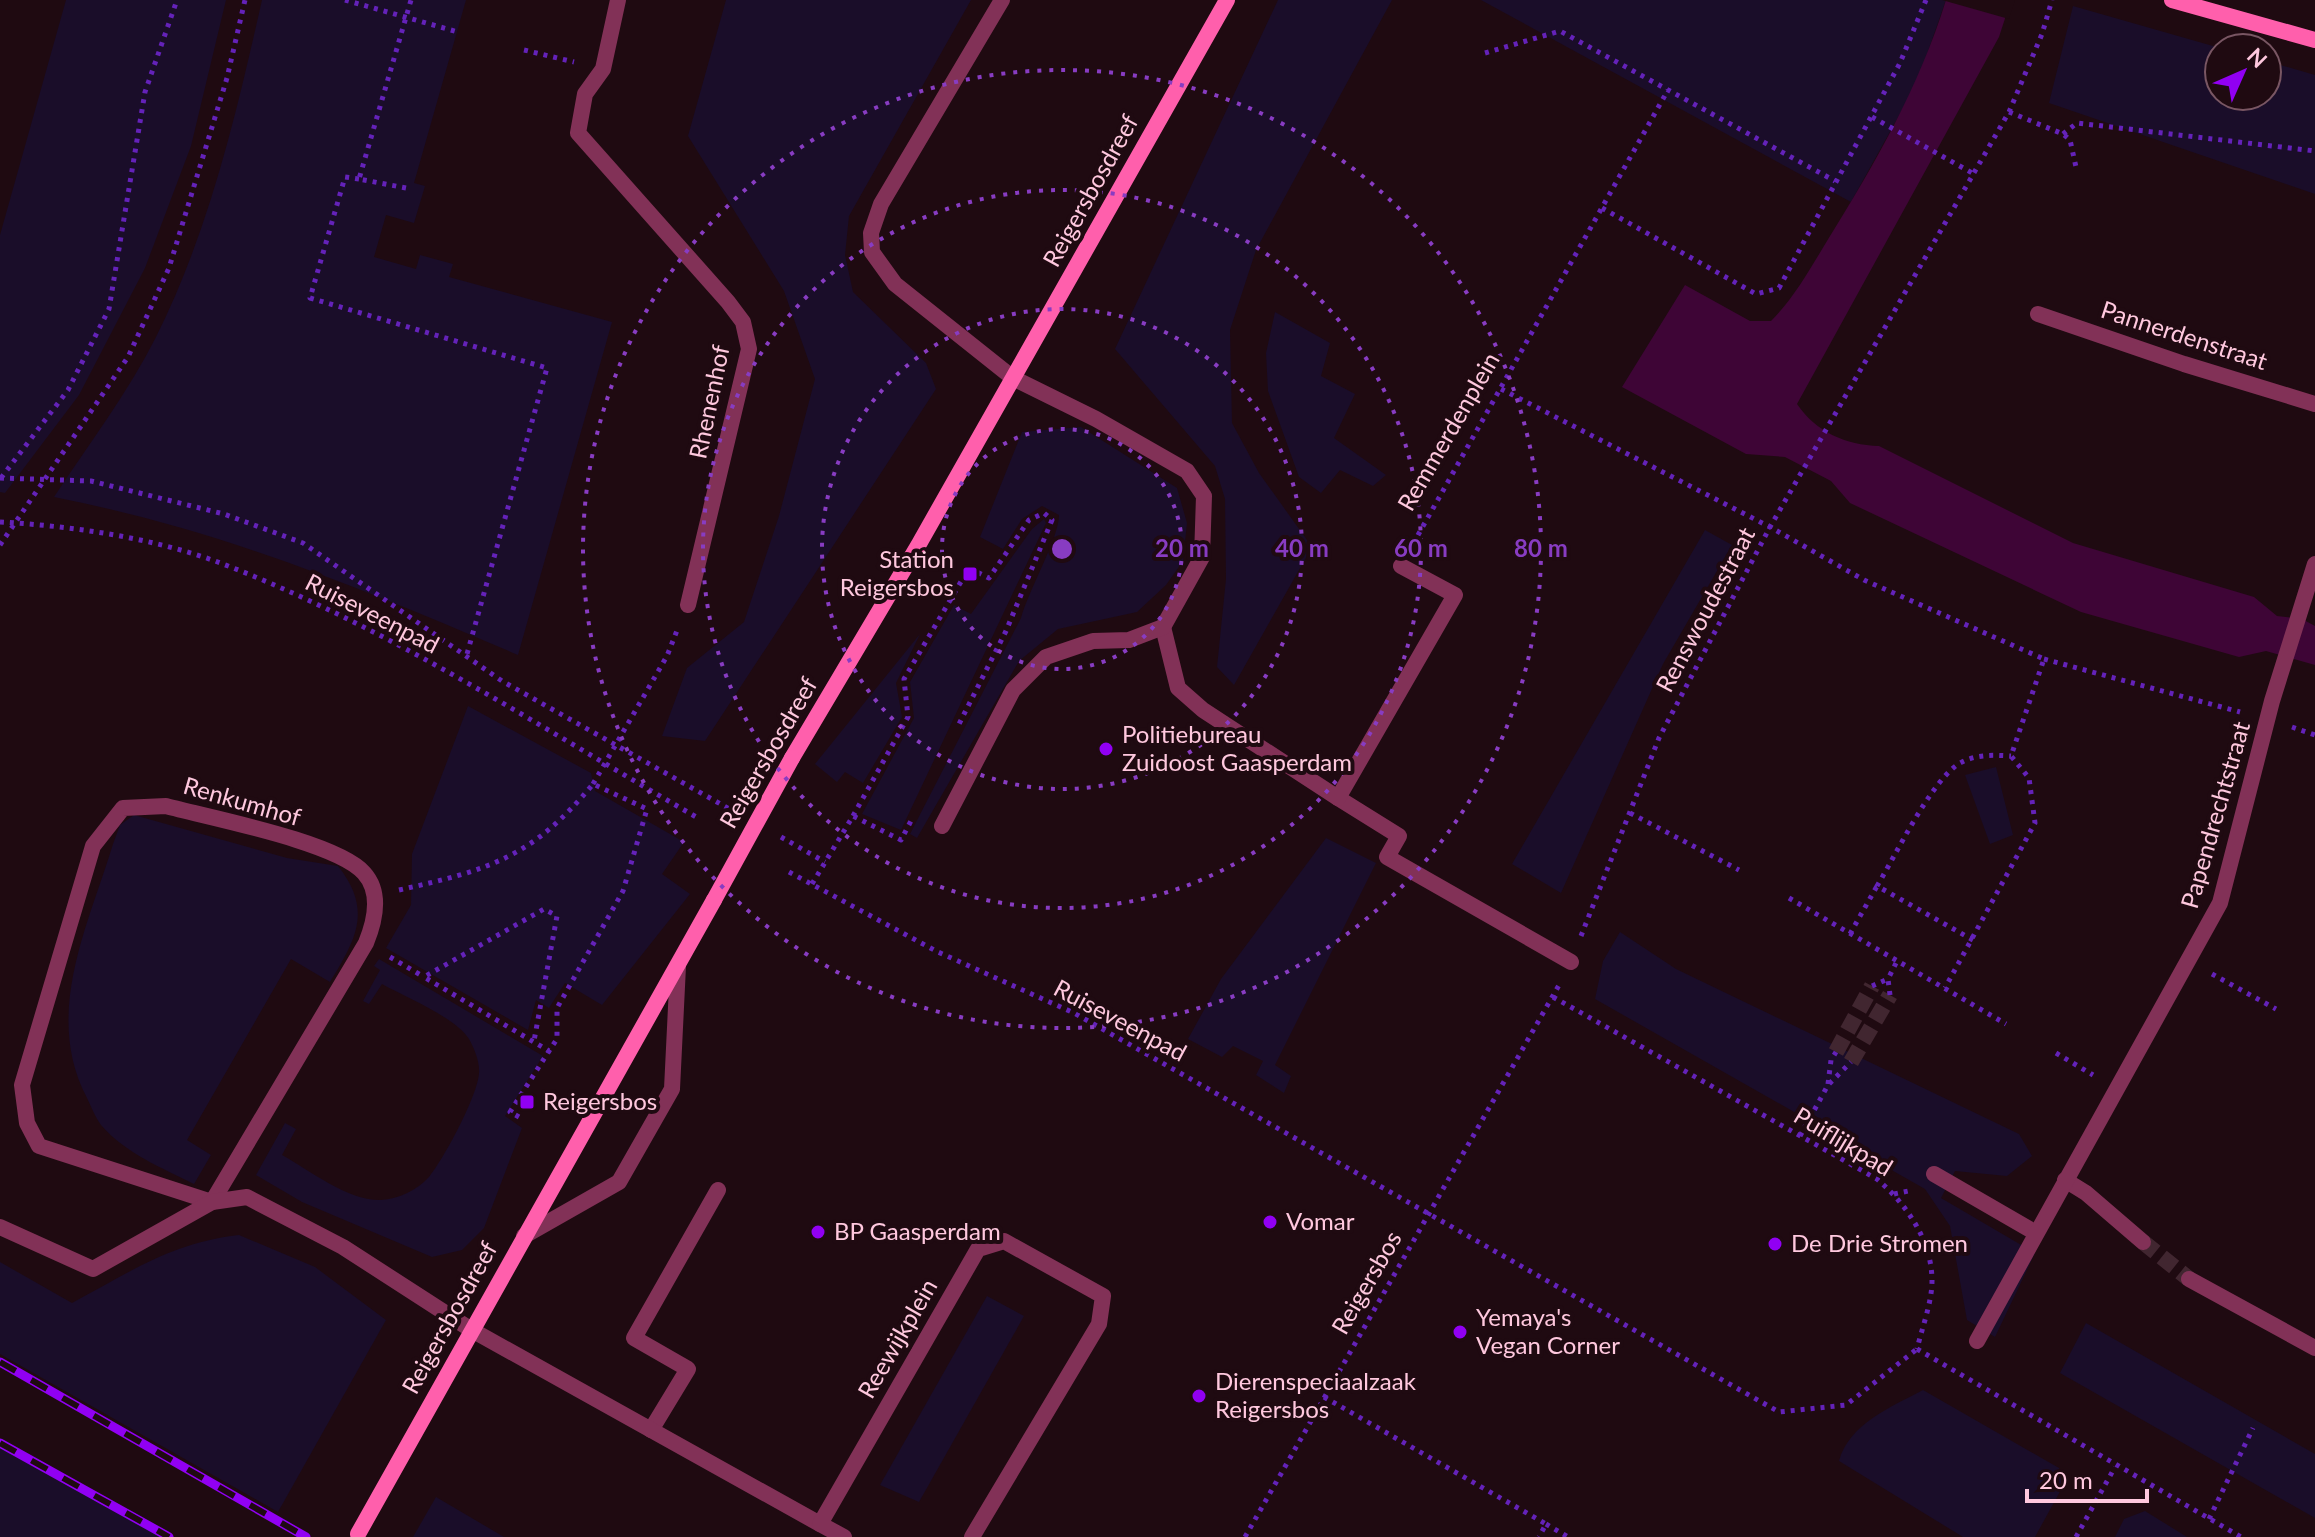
<svg xmlns="http://www.w3.org/2000/svg" width="2315" height="1537" font-family="Lato,sans-serif">
	<style>
		.green { fill: #1a0d29 }
		.water { fill: #3e0536 }
		.pier { fill: #1f0a11 }
		.lines { fill: none; stroke-linecap: round; stroke-linejoin: round }
		.street-tunnel { stroke: #412630; stroke-width: 16; stroke-dasharray: 16 8; stroke-linecap: butt }
		.path { stroke: #6422b9; stroke-width: 5; stroke-dasharray: 4 6; stroke-linecap: butt }
		.lane { stroke: #823157; stroke-width: 16 }
		.street { stroke: #823157; stroke-width: 16 }
		.secondary { stroke: #ff5fac; stroke-width: 16 }
		.rail-casing { stroke: #9100f3; stroke-width: 9 }
		.rail { stroke: #1f0a11; stroke-width: 6; stroke-dasharray: 18; stroke-linecap: butt }
		.secondary-bridge { stroke: #ff5fac; stroke-width: 16 }
		.ring { fill: none; stroke: #883cc2; stroke-width: 4; stroke-dasharray: 4 8 }
		.poi-dot { fill: #9100f3; stroke: #1f0a11; stroke-width: 3 }
		.labels { text-anchor: middle; stroke-width: 8; stroke-linejoin: round; paint-order: stroke }
		.street-label { font-size: 24px; fill: #ffc8de; stroke: #1f0a11 }
		.poi-label { font-size: 24px; fill: #ffc8de; stroke: #1f0a11; text-anchor: start }
		.centre { fill: #883cc2; stroke: #1f0a11; stroke-width: 4 }
		.ring-label { font-size: 24px; text-anchor: middle; font-weight: bold; fill: #883cc2; stroke: #1f0a11; stroke-width: 8; stroke-linejoin: round; paint-order: stroke }
	</style>
	<rect width="100%" height="100%" fill="#1f0a11"/>
	<g class="green">
		<path d="M66,0H226L191,146L145,268L79,395L5,493L0,492V235Z"/>
		<path d="M262,0H466L414,183L425,186L414,223L386,215L374,257L416,269L420,255L453,264L449,277L612,322L518,655C362,588 221,530 54,497C88,445 128,393 156,337C209,231 236,115 262,0Z"/>
		<path d="M726,0H971L849,216L845,255L853,292L926,363L936,389L705,741L662,736L687,668L744,622L779,516L815,379L784,291L688,136Z"/>
		<path d="M1278,0H1392L1256,250L1230,330L1232,423L1259,473L1312,547L1234,685L1217,667L1226,579L1225,499L1215,466L1115,349Z"/>
		<path d="M1481,0H1946L1917,83L1851,202Z"/>
		<path d="M2073,6L2220,48L2219,96H2267V61L2315,75V194L2049,103Z"/>
		<path d="M1275,312L1330,343L1321,376L1355,394L1334,438L1386,475L1373,486L1340,470L1321,493L1299,477L1268,391L1266,353Z"/>
		<path d="M1081,427L1177,488L1187,523L1183,561L1166,585L1137,612L1058,629L1019,661L917,838L910,834L1021,618C1029,589 1059,538 1059,515L1042,506L1022,519L1003,549L980,537L1022,432Z"/>
		<path d="M1044,519L1046,523L901,830L862,814L914,718L910,682L954,605L971,614L1032,529Z"/>
		<path d="M1705,530L1732,545L1663,664L1561,893L1512,864Z"/>
		<path d="M920,634L896,683L902,717L863,783L845,772L837,782L815,764Z"/>
		<path d="M468,706L591,773L595,791L684,842L662,874L690,894L602,1005L565,983L549,1008L536,1000L528,1030L386,948L411,905L412,854Z"/>
		<path d="M1996,767L2013,835L1990,844L1965,775Z"/>
		<path d="M134,815L287,858L338,866C373,910 356,939 330,982L291,959L187,1140L211,1155L194,1184C162,1168 125,1153 101,1125C95,1117 91,1106 87,1098C43,1015 88,926 113,844L120,825Z"/>
		<path d="M1326,838L1376,863L1275,1065L1291,1076L1284,1093L1256,1075L1263,1061L1233,1046L1222,1057L1188,1039L1221,979Z"/>
		<path d="M1620,932L1676,969L2019,1134L2032,1156L2007,1176L1955,1171L1941,1198L2035,1253L1995,1337L1967,1320L1950,1226L1925,1189L1828,1134L1821,1118L1796,1113L1595,999L1603,961Z"/>
		<path d="M379,959L543,1056L505,1116L522,1128L484,1228L462,1250L432,1257L302,1202L256,1175L285,1123L296,1129L282,1155C311,1171 348,1201 381,1200C399,1199 417,1190 429,1177C444,1159 478,1095 479,1073C480,1062 474,1048 469,1039C455,1017 405,997 382,984L369,1004L363,1001L380,970L374,966Z"/>
		<path d="M239,1235L315,1267L386,1320L278,1512L0,1354V1262L72,1303C130,1272 171,1243 239,1235Z"/>
		<path d="M987,1296L1024,1316L919,1502L880,1485Z"/>
		<path d="M2086,1323L2315,1454V1518L2060,1373Z"/>
		<path d="M1923,1390L2059,1468L2063,1486L2035,1537H1963L1839,1461C1849,1424 1891,1407 1923,1390Z"/>
		<path d="M0,1444L170,1537H0Z"/>
		<path d="M436,1497L504,1537H413Z"/>
		<path d="M2145,1511L2187,1537H2115L2124,1519Z"/>
	</g>
	<path class="water" d="M1946,0H2011L1999,37L1797,404C1816,432 1846,445 1879,446L2073,543L2254,597L2277,616L2302,619L2315,626V665L2266,651L2239,657L2081,612L1850,503L1831,481L1785,457L1746,454L1622,387L1685,285L1750,321H1771C1794,298 1810,269 1827,241C1875,164 1919,87 1946,0Z"/>
	<path class="pier" d="M1942,0H2015L2009,19Z"/>
	<g class="lines">
		<g class="street-tunnel">
			<path d="M1836,1052L1872,986"/>
			<path d="M1851,1062L1890,995"/>
			<path d="M2143,1242L2189,1279"/>
		</g>
		<g class="path">
			<path d="M345,0L458,32"/>
			<path d="M524,50L574,62"/>
			<path d="M1485,53L1560,31L1835,181"/>
			<path d="M2009,112L2063,134L2070,140L2076,167"/>
			<path d="M1872,117L1974,174"/>
			<path d="M2063,134L2077,123L2315,151"/>
			<path d="M359,179L345,177L310,298L547,368L467,654"/>
			<path d="M406,188L359,179L411,0"/>
			<path d="M1602,208L1756,294L1779,288L1900,63L1926,0"/>
			<path d="M1501,389L1770,527L1864,580L2044,659L2011,756L2029,778L2035,823L1945,988"/>
			<path d="M0,478L91,481L224,514L303,543L502,681L733,811"/>
			<path d="M1,478L68,390L109,309L145,92L177,0"/>
			<path d="M0,522C71,526 148,537 215,561C386,625 541,728 698,818"/>
			<path d="M1413,544L1668,90"/>
			<path d="M0,545L128,357L169,268L227,78L245,0"/>
			<path d="M2044,659L2240,712"/>
			<path d="M2292,727L2315,735"/>
			<path d="M593,784L667,656L678,628"/>
			<path d="M1630,813L1739,870"/>
			<path d="M853,816L908,717L904,679L969,568L989,578L1029,520L1044,513L1052,520L1006,631L958,726"/>
			<path d="M781,837L825,862"/>
			<path d="M789,872L938,952L1074,1013L1779,1412L1846,1405L1917,1349"/>
			<path d="M812,884L853,816L901,840L913,817"/>
			<path d="M399,890C489,870 533,857 593,784L647,809L623,891L557,1008V1039L549,1051L424,977L544,909L557,916L534,1041"/>
			<path d="M1789,898L2006,1024"/>
			<path d="M1850,934L1877,886"/>
			<path d="M1581,936L1659,738L1770,527L2009,112L2042,34L2052,0"/>
			<path d="M1973,940L1877,886C1895,857 1933,776 1962,762C1978,754 1994,755 2011,756"/>
			<path d="M390,957L424,977"/>
			<path d="M2212,974L2276,1009"/>
			<path d="M1872,986L1888,979"/>
			<path d="M1890,995L1888,979L1897,961"/>
			<path d="M1553,997L1877,1179C1906,1204 1932,1240 1932,1281C1932,1302 1922,1328 1917,1349"/>
			<path d="M2056,1053L2093,1075"/>
			<path d="M1828,1084L1831,1060L1836,1052"/>
			<path d="M519,1117L510,1112L549,1051"/>
			<path d="M1800,1136L1828,1085L1851,1062"/>
			<path d="M1894,1194L1913,1190"/>
			<path d="M1917,1349L2241,1537"/>
			<path d="M1324,1397L1546,1524L1539,1537"/>
			<path d="M2209,1519L2253,1428"/>
			<path d="M1546,1524L1568,1537"/>
			<path d="M1245,1537L1559,985"/>
			<path d="M2076,1537L2115,1467"/>
		</g>
		<g class="lane">
			<path d="M1338,798L1399,836L1387,857L1571,962"/>
			<path d="M524,1236L619,1182L672,1089L678,966"/>
			<path d="M651,1430L688,1369L634,1338L718,1190"/>
		</g>
		<g class="street">
			<path d="M618,0L603,69L585,94L578,133L728,302L743,322L749,349L688,605"/>
			<path d="M2038,314L2184,364L2315,404"/>
			<path d="M1163,627L1178,688L1203,710L1338,798L1455,595L1401,566"/>
			<path d="M166,806C210,818 337,842 364,873C382,893 375,921 366,943L212,1202L39,1146L27,1123L22,1085L93,846L123,808Z"/>
			<path d="M942,826L1013,690L1046,657L1093,641L1129,640L1163,627L1202,557L1204,496L1187,471L1096,419L1013,378L895,284L872,252L871,233L881,204L1002,0"/>
			<path d="M1934,1174L2036,1233"/>
			<path d="M2065,1180L2086,1193L2143,1242"/>
			<path d="M0,1227L93,1269L212,1202L247,1197L343,1247L470,1329L820,1524"/>
			<path d="M2189,1279L2315,1348"/>
			<path d="M1977,1341L2220,903L2272,701L2315,564"/>
			<path d="M844,1537L820,1524L978,1249L1004,1241L1103,1296L1099,1324L972,1537"/>
		</g>
		<g class="secondary">
			<path d="M2172,0L2315,40"/>
			<path d="M792,758L919,544L1227,0"/>
			<path d="M358,1534L714,900"/>
		</g>
		<defs>
			<g id="rail">
				<path d="M0,1362L306,1537"/>
				<path d="M0,1443L169,1537"/>
			</g>
		</defs>
		<use href="#rail" class="rail-casing"/>
		<use href="#rail" class="rail"/>
		<path class="secondary-bridge" d="M714,900L792,758"/>
	</g>
	<g class="ring">
		<circle cx="1062" cy="549" r="120"/>
		<circle cx="1062" cy="549" r="240"/>
		<circle cx="1062" cy="549" r="359"/>
		<circle cx="1062" cy="549" r="479"/>
	</g>
	<g class="poi-dot">
		<rect x="962" y="566" width="16" height="16" rx="4"/>
		<circle cx="1106" cy="749" r="8"/>
		<rect x="519" y="1094" width="16" height="16" rx="4"/>
		<circle cx="1270" cy="1222" r="8"/>
		<circle cx="818" cy="1232" r="8"/>
		<circle cx="1775" cy="1244" r="8"/>
		<circle cx="1460" cy="1332" r="8"/>
		<circle cx="1199" cy="1396" r="8"/>
	</g>
	<g class="labels">
		<g class="street-label">
			<text transform="translate(1091 191) rotate(-61)" y="8">Reigersbosdreef</text>
			<text transform="translate(2184 336) rotate(18)" y="8">Pannerdenstraat</text>
			<text transform="translate(710 402) rotate(-78)" y="8">Rhenenhof</text>
			<text transform="translate(1449 432) rotate(-60)" y="8">Remmerdenplein</text>
			<text transform="translate(1706 610) rotate(-62)" y="8">Renswoudestraat</text>
			<text transform="translate(372 614) rotate(27)" y="8">Ruiseveenpad</text>
			<text transform="translate(769 753) rotate(-60)" y="8">Reigersbosdreef</text>
			<text transform="translate(242 802) rotate(16)" y="8">Renkumhof</text>
			<text transform="translate(2216 815) rotate(-74)" y="8">Papendrechtstraat</text>
			<text transform="translate(1120 1021) rotate(28)" y="8">Ruiseveenpad</text>
			<text transform="translate(1843 1142) rotate(31)" y="8">Puiflijkpad</text>
			<text transform="translate(1367 1283) rotate(-60)" y="8">Reigersbos</text>
			<text transform="translate(450 1318) rotate(-61)" y="8">Reigersbosdreef</text>
			<text transform="translate(898 1339) rotate(-60)" y="8">Reewijkplein</text>
		</g>
		<g class="poi-label">
			<text x="954" y="568" text-anchor="end">Station<tspan x="954" dy="28">Reigersbos</tspan></text>
			<text x="1122" y="743">Politiebureau<tspan x="1122" dy="28">Zuidoost Gaasperdam</tspan></text>
			<text x="543" y="1110">Reigersbos</text>
			<text x="1286" y="1230">Vomar</text>
			<text x="834" y="1240">BP Gaasperdam</text>
			<text x="1791" y="1252">De Drie Stromen</text>
			<text x="1476" y="1326">Yemaya's<tspan x="1476" dy="28">Vegan Corner</tspan></text>
			<text x="1215" y="1390">Dierenspeciaalzaak<tspan x="1215" dy="28">Reigersbos</tspan></text>
		</g>
	</g>
	<circle cx="1062" cy="549" r="12" class="centre"/>
	<g class="ring-label">
		<text x="1182" y="557">20 m</text>
		<text x="1302" y="557">40 m</text>
		<text x="1421" y="557">60 m</text>
		<text x="1541" y="557">80 m</text>
	</g>
	<g transform="translate(2243 72) rotate(45)"><circle r="38" fill="#1f0a11" stroke="#795663" stroke-width="2"/>
	<path d="M0-6L14 30L0 20L-14 30Z" fill="#9100f3"/>
	<text y="-12" font-size="22" font-weight="bold" text-anchor="middle" fill="#ffc8de">N</text>
	</g>
	<path d="M2027 1489v12h120v-12" fill="none" stroke="#ffc8de" stroke-width="4"/>
	<text x="2039" y="1489" font-size="24" fill="#ffc8de" stroke="#1f0a11" stroke-width="6" paint-order="stroke">20 m</text>
</svg>
